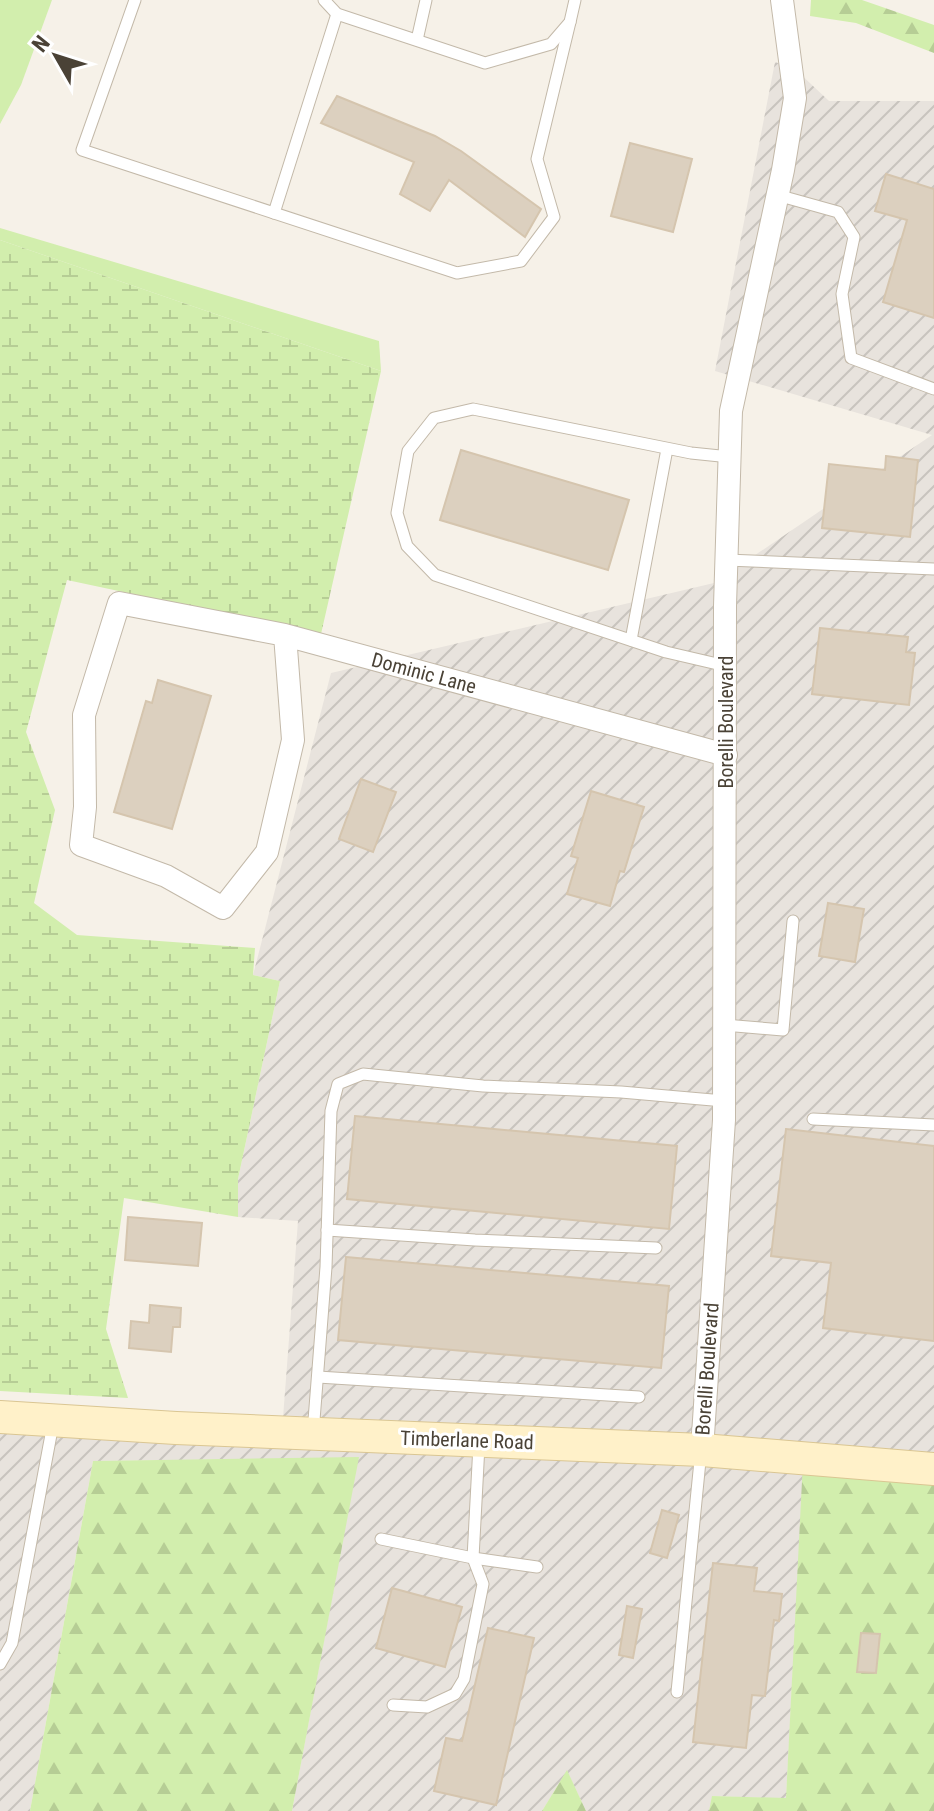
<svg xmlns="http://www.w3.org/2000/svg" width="934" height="1811" font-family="'Roboto Condensed',sans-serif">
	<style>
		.industrial { fill: url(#industrial-furrows) }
		.green { fill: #d2eead }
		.forest { fill: url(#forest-firs) }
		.wetland { fill: url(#wetland-marsh) }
		.building { fill: #dcd0bf; stroke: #d5c5ae; stroke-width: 2 }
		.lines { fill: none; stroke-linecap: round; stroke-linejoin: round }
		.lane-casing { stroke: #c3b9a9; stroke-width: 13 }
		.street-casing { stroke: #c3b9a9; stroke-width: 24 }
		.secondary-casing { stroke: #dac693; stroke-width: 34 }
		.lane { stroke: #fff; stroke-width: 11 }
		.street { stroke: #fff; stroke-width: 22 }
		.secondary { stroke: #fff1c9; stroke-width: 32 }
		.labels { text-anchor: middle; stroke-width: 6; stroke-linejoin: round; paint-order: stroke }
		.street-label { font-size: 20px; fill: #4a4236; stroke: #fff }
	</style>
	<defs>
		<pattern id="industrial-furrows" width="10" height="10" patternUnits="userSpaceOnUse" patternTransform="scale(2)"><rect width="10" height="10" fill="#e8e3dd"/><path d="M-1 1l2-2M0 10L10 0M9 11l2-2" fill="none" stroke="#c8c4be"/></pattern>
		<pattern id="forest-firs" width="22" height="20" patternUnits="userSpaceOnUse" patternTransform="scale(2)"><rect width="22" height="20" fill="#d2eead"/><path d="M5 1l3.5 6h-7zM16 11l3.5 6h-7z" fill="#b6cd95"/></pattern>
		<pattern id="wetland-marsh" width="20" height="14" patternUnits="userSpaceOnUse" patternTransform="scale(2)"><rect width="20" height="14" fill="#d2eead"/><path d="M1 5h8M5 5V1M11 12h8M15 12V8" fill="none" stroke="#b6cd95"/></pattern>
	</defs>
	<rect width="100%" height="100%" fill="#f6f1e8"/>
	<path class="industrial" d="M775,62L795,69L829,101H934V1468L804,1461L786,1799L713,1796L709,1811H586L567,1771L542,1811H292L358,1458L93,1461L30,1811H0V1414L282,1431L298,1221L238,1217V1179L280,981L253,975L331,673L714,583L932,435L715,371Z"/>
	<g class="green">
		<path d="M0,0H52L21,85L0,124Z"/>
		<path d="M0,228L379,341L381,371L0,240Z"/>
	</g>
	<g class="forest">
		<path d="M811,0H862L934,25V53L856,23L810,16Z"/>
		<path d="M359,1457L292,1811H30L93,1461Z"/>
		<path d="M803,1461L934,1468V1811H709L712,1796L786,1798Z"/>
		<path d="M567,1770L586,1811H542Z"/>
	</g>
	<path class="wetland" d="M0,240L381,371L321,634L67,580L26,732L55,810L34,903L77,935L255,948L253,975L280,981L238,1179V1217L124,1198L106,1329L128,1398L0,1391Z"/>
	<g class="building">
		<path d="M337,96L435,136L461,151L541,209L525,237L449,180L430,211L400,194L414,162L321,123Z"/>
		<path d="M630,143L692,159L673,232L611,216Z"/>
		<path d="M886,174L934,189V318L883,302L907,220L875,211Z"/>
		<path d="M461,450L629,500L608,570L440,520Z"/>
		<path d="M886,456L918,460L910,537L822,528L829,464L885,470Z"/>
		<path d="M820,628L908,637L906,652L915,653L909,705L812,694Z"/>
		<path d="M158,680L211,696L172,829L114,812L146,701L152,703Z"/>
		<path d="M361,779L396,792L373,852L339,839Z"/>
		<path d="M591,791L644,807L624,872L620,871L610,906L567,894L578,858L571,856Z"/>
		<path d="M828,903L864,909L855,962L819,956Z"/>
		<path d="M355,1116L677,1146L669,1229L347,1199Z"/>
		<path d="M786,1129L934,1146V1341L823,1328L831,1263L771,1256Z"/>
		<path d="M128,1217L202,1223L198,1266L125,1260Z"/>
		<path d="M346,1257L669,1286L661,1368L338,1340Z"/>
		<path d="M150,1305L181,1308L180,1327H173L171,1352L129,1348L131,1321L149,1323Z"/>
		<path d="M662,1510L679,1515L667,1558L650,1553Z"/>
		<path d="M713,1563L757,1568L754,1591L782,1594L779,1621L774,1620L765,1696L752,1695L746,1748L693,1742Z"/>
		<path d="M392,1588L462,1607L445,1667L376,1648Z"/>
		<path d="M627,1606L642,1609L633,1658L619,1655Z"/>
		<path d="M488,1628L534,1638L496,1805L434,1791L446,1738L462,1741Z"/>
		<path d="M861,1633L880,1634L876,1673L857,1672Z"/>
	</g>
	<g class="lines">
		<defs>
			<g id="lane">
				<path d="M135,0L82,150L457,273L521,261L554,217L537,159L570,22"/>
				<path d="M324,0L337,14L485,63L551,44L570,22L575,0"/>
				<path d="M417,40L426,0"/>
				<path d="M777,195L838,212L854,237L842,294L851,358L934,389"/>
				<path d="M274,213L337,14"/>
				<path d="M727,560L934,569"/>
				<path d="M631,640L667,449"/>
				<path d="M726,666L666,652L435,575L407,546L397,513L408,451L434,418L473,409L691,453L730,457"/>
				<path d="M724,1025L783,1030L793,921"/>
				<path d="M813,1119L934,1125"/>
				<path d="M327,1230L475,1240L656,1248"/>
				<path d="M318,1377L639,1397"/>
				<path d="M313,1433L326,1267L331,1111L338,1084L363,1074L483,1086L621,1092L724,1101"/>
				<path d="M381,1539L473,1558L537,1567"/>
				<path d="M0,1664L12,1643L53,1424"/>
				<path d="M677,1692L701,1451"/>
				<path d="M393,1705L427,1707L455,1694L464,1679L483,1584L473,1558L479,1445"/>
			</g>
			<g id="street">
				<path d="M285,635L293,740L267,852L223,908L166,876L81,845L85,807L84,715L119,603L285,635L726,755"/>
				<path d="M702,1450L724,1120L725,606L731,411L783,170L795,98L782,0"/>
			</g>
			<path id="secondary" d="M0,1417L176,1428L702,1450L934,1469"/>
		</defs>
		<use href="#lane" class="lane-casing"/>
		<use href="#street" class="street-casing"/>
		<use href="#secondary" class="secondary-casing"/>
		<use href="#lane" class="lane"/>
		<use href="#street" class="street"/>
		<use href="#secondary" class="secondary"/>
	</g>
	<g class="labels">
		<g class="street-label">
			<text transform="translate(424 673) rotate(15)" y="7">Dominic Lane</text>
			<text transform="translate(726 722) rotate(-90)" y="7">Borelli Boulevard</text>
			<text transform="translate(707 1369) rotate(-86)" y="7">Borelli Boulevard</text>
			<text transform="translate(467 1440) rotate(2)" y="7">Timberlane Road</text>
		</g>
	</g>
	<g transform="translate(56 56) rotate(309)" stroke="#ffffff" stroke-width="6" paint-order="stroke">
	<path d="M0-6L14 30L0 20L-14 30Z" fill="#4a4236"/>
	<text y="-12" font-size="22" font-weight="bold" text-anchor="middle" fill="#4a4236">N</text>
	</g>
</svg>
